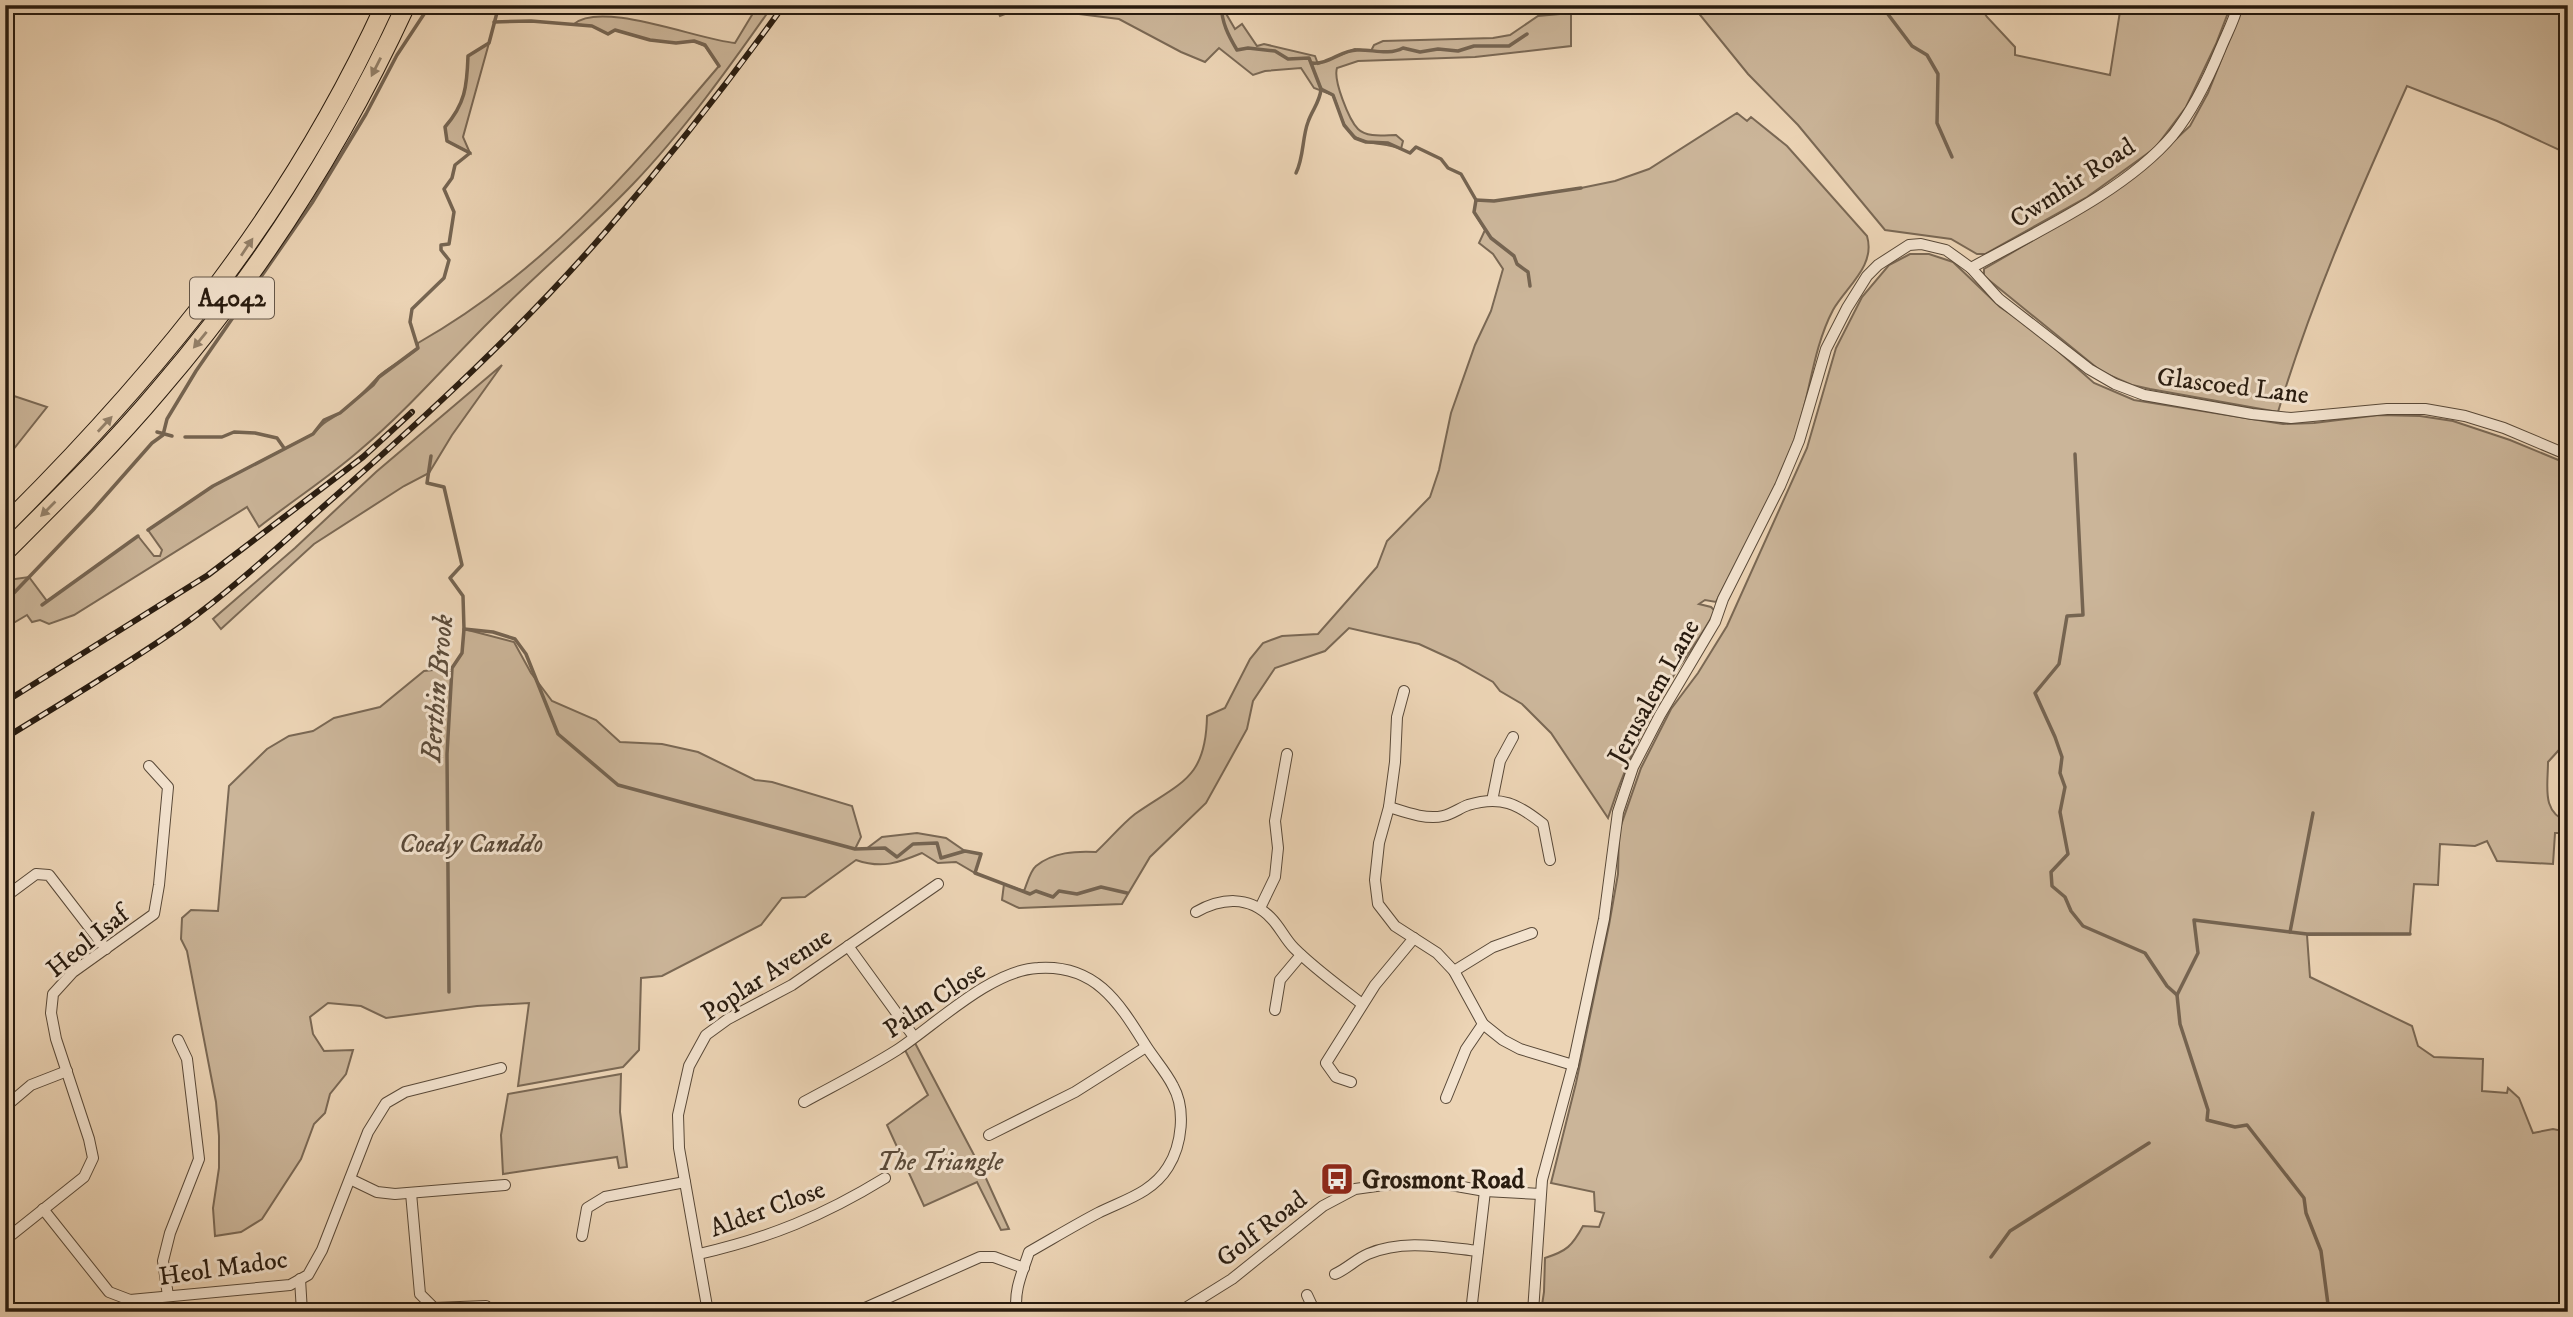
<svg xmlns="http://www.w3.org/2000/svg" width="2573" height="1317" font-family="'IM FELL DW Pica',serif">
	<style>
		.green { fill: #cbb599; stroke: #7a6854; stroke-width: 2 }
		.lines { fill: none; stroke-linecap: round; stroke-linejoin: round }
		.stream { stroke: #756451; stroke-width: 3.5 }
		.street-casing { stroke: #594938; stroke-width: 12 }
		.highway-casing { stroke: #281b0f; stroke-width: 20 }
		.street { stroke: #f3e3cf; stroke-width: 10 }
		.highway { stroke: #ecd4b5; stroke-width: 18 }
		.rail-casing { stroke: #281b0f; stroke-width: 6 }
		.rail { stroke: #f3e3cf; stroke-width: 3.5; stroke-dasharray: 10; stroke-linecap: butt }
		.oneway { fill: #94816a }
		.labels { text-anchor: middle; stroke-width: 6; stroke-linejoin: round; paint-order: stroke }
		.shield { fill: #f3e3cf; stroke: #655749; stroke-width: 2 }
		.shield-label { font-size: 24px; font-weight: bold; fill: #281b0f }
		.street-label { font-size: 26px; fill: #281b0f; stroke: #f3e3cf }
		.park-label { font-size: 26px; font-style: italic; fill: #594938; stroke: #f3e3cf }
		.poi-label { font-size: 26px; font-weight: bold; fill: #281b0f; stroke: #f3e3cf; text-anchor: start }
		.water-label { font-size: 28px; font-style: italic; fill: #5c4c3b; stroke: #f3e3cf }
	</style>
	<rect width="100%" height="100%" fill="#ecd4b5"/>
	<filter id="stains"><feTurbulence type="fractalNoise" baseFrequency=".00286" numOctaves="4"/><feColorMatrix values="0 0 0 0 .2 0 0 0 0 .09 0 0 0 0 .02 0 0 0 .5 -.17"/></filter>
	<radialGradient id="worn" r=".72"><stop offset=".6" stop-color="#630" stop-opacity="0"/><stop offset="1" stop-color="#630" stop-opacity=".3"/></radialGradient>
	<g class="green">
		<path d="M758,5H773C731,65 683,132 633,184C589,230 540,271 495,316C450,360 409,409 360,450C328,478 292,501 259,527L247,507L74,615L49,624L40,620L32,622L27,615L5,628V577L8,580L29,577L47,601L138,536L154,556H160L162,550L148,530L213,486L313,434C326,419 329,421 343,411C356,400 367,389 378,377C389,366 406,360 418,348V343C542,273 628,173 719,66L705,46L694,41L676,43L650,40L615,30L608,34L592,26L574,24C601,0 699,40 735,43Z"/>
		<path d="M995,5H1221L1235,29L1242,24L1257,46L1264,44L1315,56L1318,64L1355,49L1371,51L1374,45L1383,41L1493,38L1510,35L1538,16L1571,13V46L1475,57L1358,61L1337,68C1333,80 1349,120 1358,129C1367,138 1385,135 1396,135L1403,141L1401,149C1382,141 1357,147 1346,127C1340,118 1338,105 1333,95L1314,88L1301,68L1265,71L1253,75L1219,48L1205,62L1181,52L1119,19L1023,7L1000,16Z"/>
		<path d="M1692,5H1979L1987,17L2015,47V55L2110,75L2121,5H2231L2216,44L2186,107L2155,148L2087,197L1985,254H1977L1951,239L1885,230L1798,125L1748,74Z"/>
		<path d="M2243,5H2568V154L2497,121L2407,86C2359,193 2312,299 2278,412L2150,389L2132,385L2102,372L1984,276V269L2042,235L2157,157L2190,126L2208,93Z"/>
		<path d="M489,43L463,137L470,153L447,141L445,127C465,104 467,87 468,56Z"/>
		<path d="M1737,113L1747,121L1751,117L1787,146L1867,236C1876,266 1846,287 1833,310C1812,350 1810,397 1795,438C1775,495 1744,548 1716,602L1705,600L1699,604L1711,607L1715,611C1703,634 1688,653 1674,675C1646,719 1624,768 1608,818L1551,733L1522,704L1500,691L1493,682L1456,661L1419,644L1349,628L1325,651L1275,668L1253,701L1247,729L1206,803L1150,857L1122,904L1019,908L1002,900L1004,884L1024,891C1027,884 1030,871 1036,866C1053,852 1076,851 1096,852C1109,840 1121,825 1135,814C1181,782 1206,779 1207,716L1225,708L1250,659L1263,643L1282,636L1318,634L1377,567L1387,541L1430,497L1439,470L1451,413L1475,345L1491,311L1503,269L1493,254L1479,243L1485,230L1474,212L1476,200L1494,201L1581,188L1615,181L1649,169Z"/>
		<path d="M1910,254H1929L1953,262L2000,307L2034,330L2094,383L2134,400L2283,424L2314,423L2379,415L2420,416L2453,421L2510,440L2568,464V740L2548,762C2548,787 2541,812 2568,822V833H2555L2553,864L2497,861L2487,841L2475,846L2440,844L2438,885L2414,884L2410,934L2307,935L2310,977L2412,1026L2418,1046L2434,1057L2483,1059L2482,1091L2507,1093L2508,1088L2519,1098L2533,1133L2553,1129L2568,1132V1312H1541L1544,1292L1545,1258C1567,1251 1572,1246 1583,1226L1599,1227L1604,1213L1595,1211L1594,1192L1551,1183L1576,1083L1609,925L1618,874L1619,831L1641,768L1671,709L1698,673L1727,626L1807,448L1836,348L1862,297L1889,265Z"/>
		<path d="M502,365L452,435L429,473L404,486L314,544L221,629L213,619L295,548L376,472Z"/>
		<path d="M5,393L47,407L5,460Z"/>
		<path d="M464,629L514,642L531,673L552,701L596,720L620,742L662,744L698,752L755,780L772,782L852,806L861,837L855,849H866L882,837L917,833L946,838L965,851L981,854L975,873L956,862L938,863L922,853C898,863 882,869 856,860L805,897L782,898L761,925L662,976L641,978L639,1050L623,1067L518,1086L529,1003L477,1006L386,1018L361,1006L328,1003L310,1017L313,1034L324,1051L353,1050L346,1074L330,1094L325,1113L314,1124L301,1159L262,1219L241,1232L215,1236L213,1208L219,1168V1136L216,1102L187,951L181,939L182,918L191,910L218,911L229,786L267,749L289,736L313,731L334,718L380,707L424,671L452,668L462,653Z"/>
		<path d="M915,1043L984,1174L1009,1229L1001,1230L977,1182L924,1206L887,1125L928,1095L905,1050Z"/>
		<path d="M621,1074L620,1112L627,1167L619,1168L617,1157L503,1174L501,1135L508,1094Z"/>
	</g>
	<g class="lines">
		<g class="stream">
			<path d="M1221,5C1222,23 1228,35 1237,50L1248,48L1275,51L1288,59L1309,58L1321,89L1333,95L1344,125L1355,138L1366,142L1388,143L1410,153L1416,147L1441,159L1448,168L1461,174L1476,200L1474,212L1491,238L1514,256L1517,264L1528,272L1530,286"/>
			<path d="M1881,5L1912,46L1927,55L1938,74L1937,123L1952,157"/>
			<path d="M494,22L531,21L592,26L608,34L615,30L650,40L676,43L694,41L705,45L719,66"/>
			<path d="M1312,63C1328,65 1341,50 1357,50C1372,49 1388,56 1403,48L1420,52L1438,49L1458,51L1474,46H1509L1527,34"/>
			<path d="M1296,173C1304,157 1302,138 1308,122C1312,110 1320,102 1321,89"/>
			<path d="M1476,200L1494,201L1581,188"/>
			<path d="M157,432L172,436"/>
			<path d="M185,437H222L234,432L255,433L277,438L284,448"/>
			<path d="M2075,454L2083,615L2067,616L2059,664L2035,693L2055,737L2062,757L2060,773L2065,787L2060,812L2068,854L2051,872L2052,886L2065,897L2071,911L2083,926L2145,953L2167,986L2177,995L2180,1024L2208,1110L2207,1120L2235,1127L2247,1125L2304,1198L2306,1213L2321,1251L2329,1312"/>
			<path d="M431,456L427,483L444,487L462,565L450,578L463,596L464,629L462,653L452,668L447,754L449,992"/>
			<path d="M148,530L213,486L313,434L324,420L340,413L373,385L379,377L418,348L410,322L412,309L444,278L449,260L441,250V245L449,244L454,212L444,189L452,178L455,165L470,153L447,141L445,127C465,104 467,87 468,56L489,43L499,5"/>
			<path d="M11,596L93,510L152,443L163,435L167,419L196,371L312,203L366,114L397,55L430,5"/>
			<path d="M42,605L138,536"/>
			<path d="M464,629L493,632L515,639L526,654L558,734L618,785L855,849L885,848L897,857L913,844L937,843L941,858L965,851L981,854L975,873L1030,894L1036,891L1053,897L1059,891L1077,894L1101,887L1127,893"/>
			<path d="M2290,932L2313,813"/>
			<path d="M2177,995L2198,953L2194,920L2307,934H2410"/>
			<path d="M1991,1257L2010,1231L2149,1143"/>
			<path d="M2259,1312H2273"/>
		</g>
		<defs>
			<g id="street">
				<path d="M1971,268C2036,232 2126,191 2173,135C2193,110 2208,79 2220,50C2226,35 2234,21 2238,5"/>
				<path d="M1404,691L1397,717L1395,762L1389,807L1379,843L1375,880L1378,904L1395,926L1437,953L1454,971L1483,1024L1503,1040L1520,1049L1573,1065"/>
				<path d="M1492,801L1500,761L1513,737"/>
				<path d="M1389,807C1405,812 1426,820 1443,816C1452,814 1460,808 1468,805C1501,795 1518,804 1543,824L1550,860"/>
				<path d="M5,897L36,874L49,875L106,949"/>
				<path d="M1260,908L1275,877L1278,848L1275,821L1287,754"/>
				<path d="M1196,912C1221,898 1249,895 1271,918C1280,927 1285,939 1294,948C1315,969 1339,986 1362,1004"/>
				<path d="M848,946L914,1037"/>
				<path d="M1454,971L1493,947L1532,933"/>
				<path d="M1275,1010L1280,980L1301,955"/>
				<path d="M1351,1082L1336,1077L1326,1063L1375,985L1414,938"/>
				<path d="M1446,1098L1466,1049L1483,1024"/>
				<path d="M804,1102C835,1085 867,1069 897,1050C935,1025 991,970 1038,968C1096,964 1119,1003 1146,1046C1155,1060 1166,1072 1173,1086C1186,1109 1182,1145 1168,1167C1152,1193 1124,1200 1098,1213C1075,1225 1052,1239 1029,1252C1023,1271 1013,1291 1017,1312"/>
				<path d="M5,1107L31,1085L67,1071"/>
				<path d="M989,1135L1075,1092L1146,1047"/>
				<path d="M350,1179L377,1192L395,1194L505,1185"/>
				<path d="M411,1193L420,1294L434,1308L486,1306"/>
				<path d="M43,1209L109,1292L130,1300L290,1285L308,1275L322,1250L368,1132L386,1103L405,1092L501,1068"/>
				<path d="M582,1236L587,1208L605,1197L685,1182"/>
				<path d="M5,1240L84,1177L93,1158L89,1139L56,1039L51,1013L53,994L73,972L154,914L159,885L168,787L149,766"/>
				<path d="M699,1254C769,1238 823,1216 885,1178"/>
				<path d="M1335,1274C1347,1269 1356,1259 1368,1254C1403,1239 1441,1247 1478,1251"/>
				<path d="M300,1279L302,1312"/>
				<path d="M1307,1295L1315,1312"/>
				<path d="M168,1296L163,1261L170,1233L199,1159L187,1059L178,1040"/>
				<path d="M708,1312L679,1148L678,1115L689,1066L706,1035L728,1019L792,985L938,884"/>
				<path d="M856,1312L980,1257H994L1024,1268"/>
				<path d="M1179,1312L1232,1279L1323,1206L1355,1189L1398,1183L1445,1184L1485,1191L1540,1194"/>
				<path d="M1471,1312L1485,1191"/>
				<path d="M1533,1312L1542,1180L1573,1065L1604,919L1618,812L1633,767L1660,715L1715,622L1723,599L1780,486L1799,441L1826,349L1847,308L1867,276L1878,265L1909,245L1921,244L1946,250L1971,268L1999,299L2089,369L2115,384L2144,395L2252,414L2291,418L2387,409H2425L2465,416L2504,428L2568,455"/>
			</g>
			<g id="highway">
				<path d="M5,525C164,367 291,210 385,5"/>
				<path d="M5,552C58,499 111,447 159,390C259,274 342,144 406,5"/>
			</g>
		</defs>
		<use href="#street" class="street-casing"/>
		<use href="#highway" class="highway-casing"/>
		<use href="#street" class="street"/>
		<use href="#highway" class="highway"/>
		<defs>
			<g id="rail">
				<path d="M5,702L208,575L363,457L412,412"/>
				<path d="M5,738C65,701 126,665 183,625C236,587 284,541 332,499C428,415 523,327 607,230C669,158 728,83 784,5"/>
			</g>
		</defs>
		<use href="#rail" class="rail-casing"/>
		<use href="#rail" class="rail"/>
	</g>
	<defs><path id="oneway-solid" d="M-6-.8H1V-3.2L6.5 0L1 3.2V.8H-6Z" transform="scale(1.75)"/></defs>
	<g class="oneway">
		<use href="#oneway-solid" transform="translate(376 67) rotate(117)"/>
		<use href="#oneway-solid" transform="translate(247 247) rotate(-56)"/>
		<use href="#oneway-solid" transform="translate(200 340) rotate(129)"/>
		<use href="#oneway-solid" transform="translate(105 424) rotate(-47)"/>
		<use href="#oneway-solid" transform="translate(48 509) rotate(135)"/>
	</g>
	<defs>
		<symbol id="bus-square" viewBox="-11 -11 22 22"><rect x="-9" y="-9" width="18" height="18" rx="4" fill="#8f2418" stroke="#f3e3cf"/><path d="M-5-6H5V4H4V6H2V4H-2V6H-4V4H-5ZM-3.5-4V0h7V-4ZM-3.5 1.2v1.5H-2V1.2ZM2 1.2v1.5H3.5V1.2Z" fill="#fff"/></symbol>
	</defs>
	<g fill-rule="evenodd">
		<use href="#bus-square" x="1318" y="1160" width="38" height="38"/>
	</g>
	<g class="labels">
		<rect class="shield" x="190" y="277.5" width="84" height="41" rx="5"/>
		<g class="shield-label">
			<text x="232" y="306">A4042</text>
		</g>
		<g class="street-label">
			<text transform="translate(2072 182) rotate(-33)" y="9">Cwmhir Road</text>
			<text transform="translate(2233 385) rotate(7)" y="9">Glascoed Lane</text>
			<text transform="translate(1653 691) rotate(-61)" y="9">Jerusalem Lane</text>
			<text transform="translate(87 941) rotate(-39)" y="9">Heol Isaf</text>
			<text transform="translate(766 974) rotate(-33)" y="9">Poplar Avenue</text>
			<text transform="translate(934 999) rotate(-34)" y="9">Palm Close</text>
			<text transform="translate(767 1208) rotate(-20)" y="9">Alder Close</text>
			<text transform="translate(1261 1228) rotate(-38)" y="9">Golf Road</text>
			<text transform="translate(223 1267) rotate(-8)" y="9">Heol Madoc</text>
		</g>
		<g class="park-label">
			<text x="471" y="852">Coed y Canddo</text>
			<text x="940" y="1170">The Triangle</text>
		</g>
		<g class="poi-label">
			<text x="1362" y="1188">Grosmont Road</text>
		</g>
		<g class="water-label">
			<text transform="translate(436 688) rotate(-85)" y="10">Berthin Brook</text>
		</g>
	</g>
	<rect width="2573" height="1317" fill="none" stroke="#ecd4b5" stroke-width="28"/>
	<rect x="7" y="7" width="2559" height="1303" fill="none" stroke="#281b0f" stroke-width="3.5"/>
	<rect x="14" y="14" width="2545" height="1289" fill="none" stroke="#281b0f" stroke-width="2"/>
	<rect width="100%" height="100%" filter="url(#stains)"/>
	<rect width="100%" height="100%" fill="url(#worn)"/>
</svg>
